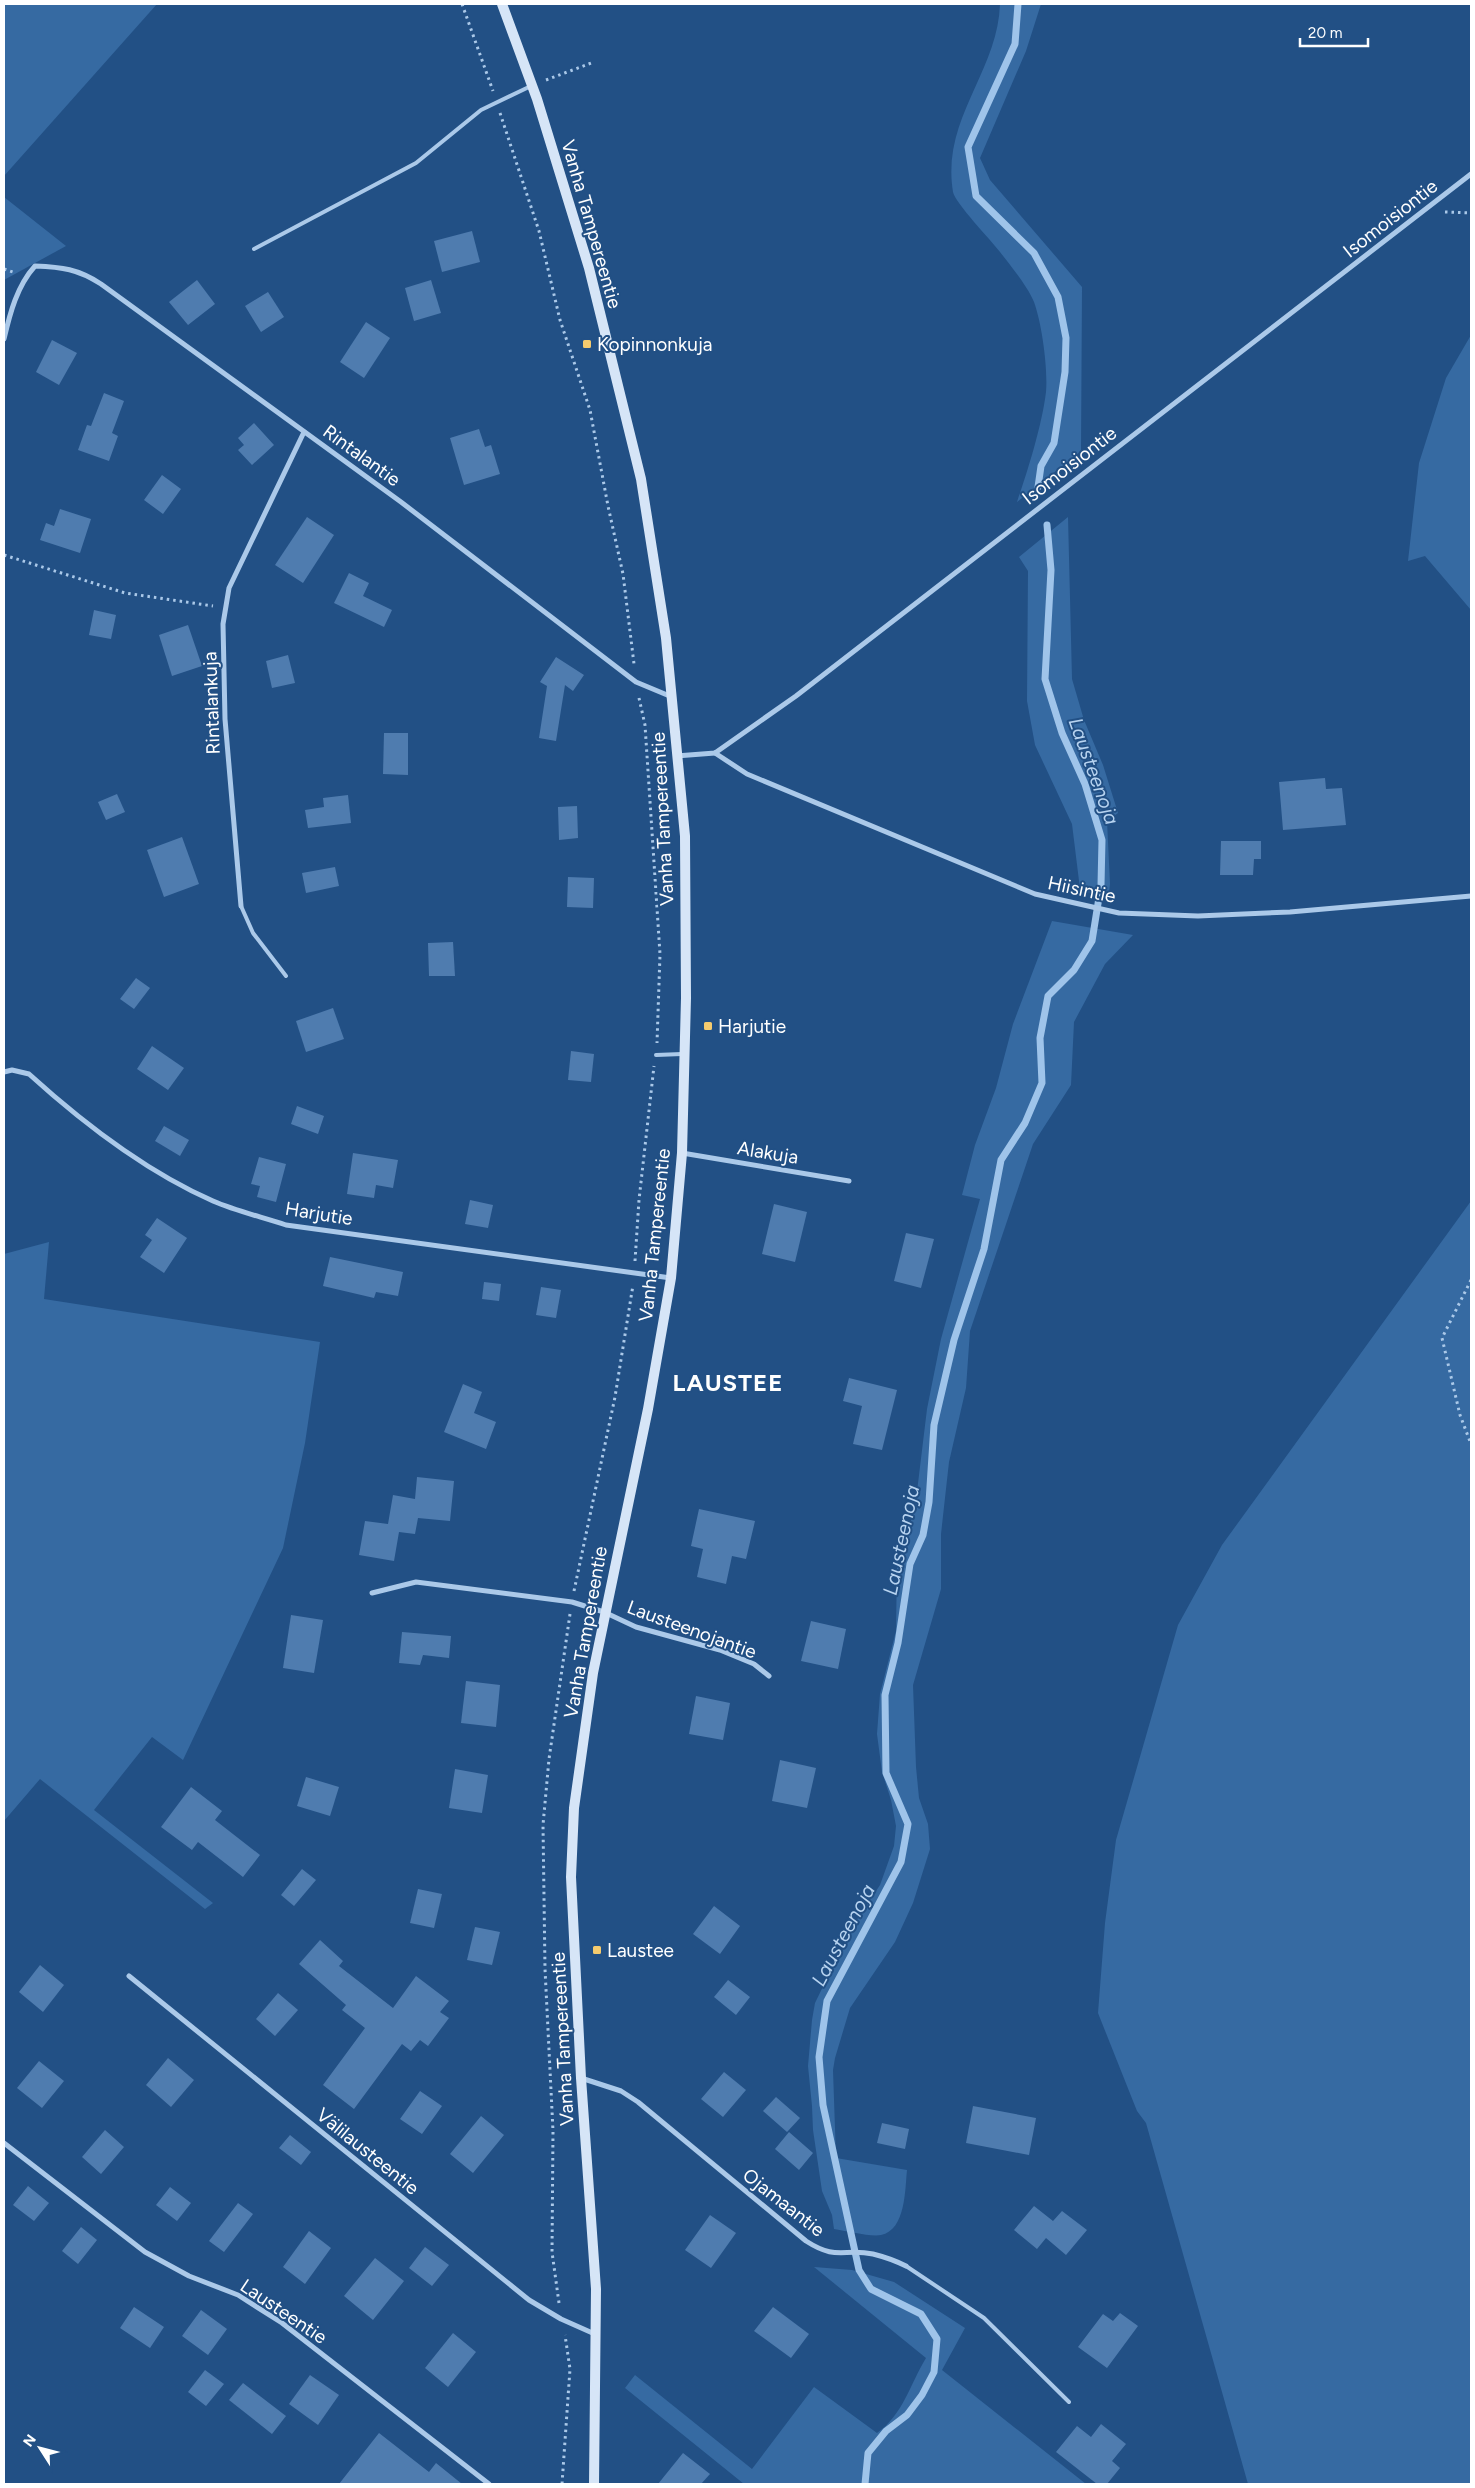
<svg xmlns="http://www.w3.org/2000/svg" width="1475" height="2488" font-family="Figtree,sans-serif">
	<style>
		.green { fill: #366aa2 }
		.lines { fill: none; stroke-linecap: round; stroke-linejoin: round }
		.stream { stroke: #9fc4ea; stroke-width: 7 }
		.building { fill: #4f7caf }
		.path { stroke: #abc9e9; stroke-width: 3; stroke-dasharray: 2.5 4; stroke-linecap: butt }
		.lane { stroke: #abc9e9; stroke-width: 4 }
		.street { stroke: #abc9e9; stroke-width: 5 }
		.secondary { stroke: #d6e5f7; stroke-width: 10 }
		.poi-dot { fill: #f5cb6e; stroke: #225085; stroke-width: 2 }
		.labels { text-anchor: middle; stroke-width: 4; stroke-linejoin: round; paint-order: stroke }
		.street-label { font-size: 19px; fill: #fff; stroke: #225085 }
		.poi-label { font-size: 19px; fill: #fff; stroke: #225085; text-anchor: start }
		.water-label { font-size: 20px; font-style: italic; fill: #b7d3f0; stroke: #225085 }
		.district-label { font-size: 24px; font-weight: bold; letter-spacing: 1px; fill: #fff; stroke: #225085 }
	</style>
	<rect width="100%" height="100%" fill="#225085"/>
	<g class="green">
		<path d="M4,4H157L4,176Z"/>
		<path d="M1000,4H1041L1026,51L980,158L990,180L1082,287L1081,451L1017,502C1028,470 1042,425 1046,392C1048,369 1042,324 1034,302C1028,287 1010,265 1000,252C991,240 955,203 953,192C941,119 998,72 1000,4Z"/>
		<path d="M4,197L66,246L4,280Z"/>
		<path d="M1471,335V610L1425,556L1408,561L1419,463L1446,378Z"/>
		<path d="M1068,517L1072,679L1084,720L1103,765L1118,813L1107,821L1110,884L1108,900L1080,889L1072,824L1035,745L1027,701L1028,571L1019,557Z"/>
		<path d="M1052,921L1133,935L1105,964L1074,1022L1071,1085L1033,1144L970,1331L966,1388L949,1462L941,1534V1589L913,1685L916,1767L919,1798L928,1824L930,1849L913,1903L895,1942L850,2008L835,2058L833,2070L836,2158L907,2170C905,2189 906,2230 881,2235C871,2237 846,2231 834,2229L832,2215L822,2191L813,2130L812,2106L808,2066L812,2020L815,2003L852,1927L880,1885L894,1846L896,1826L891,1800L882,1772L877,1734L880,1694L896,1631L897,1564L915,1508L927,1409L941,1339L980,1199L962,1195L975,1145L996,1088L1013,1024Z"/>
		<path d="M1471,1201V2484H1248L1146,2123L1137,2111L1098,2013L1105,1923L1116,1840L1178,1625L1222,1545Z"/>
		<path d="M49,1242L44,1299L320,1342L305,1443L283,1548L183,1760L152,1737L94,1810L213,1903L205,1909L40,1779L4,1821V1254Z"/>
		<path d="M814,2267L852,2270L894,2282L965,2328L942,2370L1086,2484H744L625,2388L635,2375L752,2469L814,2387L877,2433C903,2415 910,2384 926,2358Z"/>
	</g>
	<g class="lines">
		<g class="stream">
			<path d="M1018,4L1015,44L968,147L976,196L1034,253L1058,297L1066,338L1065,372L1054,443L1041,466L1038,487"/>
			<path d="M865,2484L868,2453L886,2431L907,2415L922,2395L934,2372L937,2339L921,2314L871,2289L859,2270L823,2105L819,2057L827,2001L901,1862L908,1824L886,1773L885,1695L898,1643L910,1564L923,1535L929,1502L934,1425L954,1340L984,1249L1001,1160L1025,1123L1042,1083L1040,1038L1048,996L1074,970L1092,941L1101,885L1102,840L1085,784L1062,733L1045,679L1051,570L1047,525"/>
		</g>
	</g>
	<g class="building">
		<path d="M472,231L480,262L442,272L434,241Z"/>
		<path d="M197,280L215,304L188,325L169,302Z"/>
		<path d="M431,280L441,313L414,321L405,288Z"/>
		<path d="M268,292L284,317L261,332L245,306Z"/>
		<path d="M366,322L390,338L364,378L340,362Z"/>
		<path d="M52,340L77,353L59,385L36,372Z"/>
		<path d="M104,393L124,401L112,433L118,436L109,461L78,450L87,425L91,426Z"/>
		<path d="M254,423L274,445L252,465L238,450L244,445L238,438Z"/>
		<path d="M479,429L485,447L491,445L500,474L464,485L450,438Z"/>
		<path d="M162,475L181,489L163,514L144,500Z"/>
		<path d="M60,509L91,519L80,553L40,540L46,523L54,526Z"/>
		<path d="M307,517L334,535L303,583L275,565Z"/>
		<path d="M349,573L369,583L363,596L392,610L384,627L334,603Z"/>
		<path d="M94,610L116,615L111,639L89,635Z"/>
		<path d="M188,625L202,666L172,676L159,635Z"/>
		<path d="M288,655L295,683L272,688L266,661Z"/>
		<path d="M556,657L584,675L573,691L565,685L556,741L539,738L547,686L540,682Z"/>
		<path d="M384,733H408V775L383,774Z"/>
		<path d="M1325,778L1326,789L1342,788L1346,825L1283,830L1279,782Z"/>
		<path d="M117,794L125,812L106,820L98,802Z"/>
		<path d="M348,795L351,823L308,828L305,810L324,807L323,798Z"/>
		<path d="M577,806L578,838L559,840L558,807Z"/>
		<path d="M182,837L199,884L164,897L147,850Z"/>
		<path d="M1221,841H1261V859H1254L1253,875H1220Z"/>
		<path d="M335,867L339,886L306,893L302,873Z"/>
		<path d="M568,877L594,878L593,908L567,907Z"/>
		<path d="M453,942L455,976H429L428,943Z"/>
		<path d="M136,978L150,988L134,1009L120,999Z"/>
		<path d="M333,1008L344,1039L306,1052L296,1021Z"/>
		<path d="M152,1046L184,1068L168,1090L137,1069Z"/>
		<path d="M571,1051L594,1054L591,1082L568,1080Z"/>
		<path d="M297,1106L324,1116L318,1134L291,1124Z"/>
		<path d="M164,1126L189,1140L180,1156L155,1141Z"/>
		<path d="M353,1153L398,1160L393,1188L376,1185L374,1198L347,1194Z"/>
		<path d="M259,1157L286,1164L276,1202L257,1197L260,1186L251,1184Z"/>
		<path d="M470,1200L493,1205L488,1228L465,1224Z"/>
		<path d="M774,1204L807,1212L795,1262L762,1254Z"/>
		<path d="M157,1218L187,1238L164,1273L140,1257L152,1240L145,1235Z"/>
		<path d="M906,1233L934,1239L921,1288L894,1281Z"/>
		<path d="M330,1257L403,1272L398,1296L376,1292L374,1298L323,1286Z"/>
		<path d="M484,1282L501,1284L499,1301L482,1299Z"/>
		<path d="M541,1287L561,1290L556,1318L536,1315Z"/>
		<path d="M849,1378L897,1390L882,1450L853,1444L862,1406L843,1401Z"/>
		<path d="M463,1384L482,1392L474,1413L496,1422L486,1449L444,1432Z"/>
		<path d="M417,1477L454,1481L450,1521L418,1518L415,1534L399,1532L394,1561L359,1555L365,1521L388,1524L393,1495L415,1499Z"/>
		<path d="M699,1509L755,1521L746,1559L732,1556L726,1584L697,1577L703,1549L691,1546Z"/>
		<path d="M291,1615L323,1620L314,1673L283,1668Z"/>
		<path d="M811,1621L846,1629L838,1669L801,1661Z"/>
		<path d="M402,1632L451,1636L449,1658L423,1655L420,1665L399,1663Z"/>
		<path d="M466,1681L500,1685L496,1727L461,1723Z"/>
		<path d="M696,1696L730,1703L723,1740L689,1734Z"/>
		<path d="M780,1760L816,1768L807,1808L772,1801Z"/>
		<path d="M455,1769L488,1775L482,1813L449,1808Z"/>
		<path d="M306,1777L339,1787L330,1816L297,1806Z"/>
		<path d="M191,1787L222,1811L215,1820L260,1855L243,1877L198,1842L192,1850L161,1827Z"/>
		<path d="M302,1869L316,1880L294,1906L281,1895Z"/>
		<path d="M418,1889L442,1894L434,1928L410,1923Z"/>
		<path d="M714,1906L740,1926L720,1954L693,1934Z"/>
		<path d="M475,1927L500,1932L492,1965L467,1960Z"/>
		<path d="M320,1940L343,1961L339,1966L393,2008L416,1976L449,2001L440,2012L449,2018L428,2046L420,2040L411,2051L402,2044L354,2109L323,2085L365,2028L342,2010L346,2005L299,1964Z"/>
		<path d="M40,1965L64,1985L43,2012L19,1992Z"/>
		<path d="M728,1980L750,1997L736,2015L714,1997Z"/>
		<path d="M278,1993L298,2010L275,2036L256,2019Z"/>
		<path d="M168,2058L194,2080L171,2107L146,2085Z"/>
		<path d="M39,2061L64,2081L42,2108L17,2088Z"/>
		<path d="M724,2072L746,2090L723,2117L701,2099Z"/>
		<path d="M420,2091L442,2106L422,2134L400,2119Z"/>
		<path d="M776,2097L800,2118L787,2132L763,2111Z"/>
		<path d="M973,2106L1036,2118L1029,2155L966,2143Z"/>
		<path d="M481,2116L504,2135L473,2173L450,2154Z"/>
		<path d="M882,2123L909,2129L905,2149L877,2143Z"/>
		<path d="M105,2130L124,2147L101,2174L82,2157Z"/>
		<path d="M789,2132L813,2153L799,2170L775,2149Z"/>
		<path d="M290,2135L311,2152L301,2165L279,2148Z"/>
		<path d="M28,2186L49,2203L34,2221L13,2205Z"/>
		<path d="M170,2187L191,2203L177,2221L156,2205Z"/>
		<path d="M238,2203L253,2214L224,2252L209,2241Z"/>
		<path d="M1034,2206L1053,2221L1062,2211L1087,2230L1066,2255L1046,2238L1037,2249L1014,2230Z"/>
		<path d="M710,2215L736,2233L711,2268L685,2250Z"/>
		<path d="M81,2227L97,2240L78,2264L62,2251Z"/>
		<path d="M309,2231L331,2248L305,2284L283,2267Z"/>
		<path d="M425,2247L449,2265L432,2286L409,2268Z"/>
		<path d="M375,2258L404,2281L373,2320L344,2296Z"/>
		<path d="M134,2307L164,2327L150,2348L120,2328Z"/>
		<path d="M773,2307L809,2334L791,2358L754,2331Z"/>
		<path d="M201,2310L227,2329L208,2355L182,2336Z"/>
		<path d="M1120,2313L1138,2326L1107,2368L1078,2347L1103,2314L1113,2321Z"/>
		<path d="M453,2333L476,2352L448,2387L425,2368Z"/>
		<path d="M205,2370L224,2384L206,2406L188,2392Z"/>
		<path d="M310,2375L339,2395L318,2425L289,2404Z"/>
		<path d="M243,2383L286,2416L272,2434L229,2400Z"/>
		<path d="M1101,2424L1126,2444L1112,2461L1120,2468L1107,2484H1097L1056,2452L1077,2426L1091,2437Z"/>
		<path d="M379,2433L429,2472L436,2463L462,2484H339Z"/>
		<path d="M683,2453L710,2474L701,2484H658Z"/>
	</g>
	<g class="lines">
		<g class="path">
			<path d="M462,4L493,91"/>
			<path d="M546,80L594,62"/>
			<path d="M500,113L539,231L560,320L590,410L608,506L623,574L634,664"/>
			<path d="M1445,212L1471,213"/>
			<path d="M4,269L13,272"/>
			<path d="M4,555L125,593L213,606"/>
			<path d="M639,698L645,725L660,954L657,1043"/>
			<path d="M635,1261L639,1200L654,1066"/>
			<path d="M1471,1280L1442,1338L1460,1415L1471,1444"/>
			<path d="M574,1591L615,1397L633,1285"/>
			<path d="M559,2303L552,2252L553,2131L545,1969L543,1825L549,1759L570,1614"/>
			<path d="M562,2484L570,2369L565,2335"/>
		</g>
		<g class="lane">
			<path d="M254,249L416,163L481,110L531,86"/>
			<path d="M241,906L253,933L286,976"/>
			<path d="M656,1055L682,1054"/>
			<path d="M906,2266L984,2318L1069,2402"/>
		</g>
		<g class="street">
			<path d="M4,339C10,313 17,286 35,266C62,267 78,269 101,284L401,502L636,682L672,697"/>
			<path d="M715,753L747,774L1035,894L1119,913L1198,916L1290,912L1471,896"/>
			<path d="M676,756L715,753L796,696L1471,174"/>
			<path d="M241,906L225,719L223,624L229,588L304,432"/>
			<path d="M4,1072L12,1070L29,1074C83,1123 147,1172 213,1201C236,1211 262,1217 286,1225L671,1278"/>
			<path d="M682,1153L849,1181"/>
			<path d="M372,1593L416,1582L572,1602L604,1612L636,1627L720,1650L754,1664L769,1676"/>
			<path d="M129,1976L529,2300L561,2319L597,2335"/>
			<path d="M581,2078L621,2091L638,2102L806,2241C837,2261 843,2248 873,2254C885,2257 896,2261 906,2266"/>
			<path d="M4,2143L145,2252L189,2276L238,2295L282,2323L489,2484"/>
		</g>
		<path class="secondary" d="M502,4L537,99L589,268L641,479L666,638L685,836L686,998L682,1153L671,1278L648,1409L593,1673L574,1808L571,1877L581,2078L596,2289L594,2484"/>
	</g>
	<g class="poi-dot">
		<rect x="582" y="339" width="10" height="10" rx="2.5"/>
		<rect x="703" y="1021" width="10" height="10" rx="2.5"/>
		<rect x="592" y="1945" width="10" height="10" rx="2.5"/>
	</g>
	<g class="labels">
		<g class="street-label">
			<text transform="translate(1390 218) rotate(-38)" y="7">Isomoisiontie</text>
			<text transform="translate(592 224) rotate(74)" y="7">Vanha Tampereentie</text>
			<text transform="translate(362 455) rotate(36)" y="7">Rintalantie</text>
			<text transform="translate(1069 465) rotate(-38)" y="7">Isomoisiontie</text>
			<text transform="translate(211 703) rotate(-92)" y="7">Rintalankuja</text>
			<text transform="translate(662 819) rotate(-93)" y="7">Vanha Tampereentie</text>
			<text transform="translate(1082 889) rotate(12)" y="7">Hiisintie</text>
			<text transform="translate(768 1152) rotate(9)" y="7">Alakuja</text>
			<text transform="translate(319 1213) rotate(9)" y="7">Harjutie</text>
			<text transform="translate(654 1235) rotate(-84)" y="7">Vanha Tampereentie</text>
			<text transform="translate(692 1629) rotate(20)" y="7">Lausteenojantie</text>
			<text transform="translate(585 1632) rotate(-80)" y="7">Vanha Tampereentie</text>
			<text transform="translate(562 2039) rotate(-93)" y="7">Vanha Tampereentie</text>
			<text transform="translate(368 2151) rotate(39)" y="7">Välilausteentie</text>
			<text transform="translate(784 2202) rotate(38)" y="7">Ojamaantie</text>
			<text transform="translate(284 2311) rotate(34)" y="7">Lausteentie</text>
		</g>
		<g class="poi-label">
			<text x="597" y="351">Kopinnonkuja</text>
			<text x="718" y="1033">Harjutie</text>
			<text x="607" y="1957">Laustee</text>
		</g>
		<g class="water-label">
			<text transform="translate(1094 771) rotate(70)" y="7">Lausteenoja</text>
			<text transform="translate(901 1540) rotate(-78)" y="7">Lausteenoja</text>
			<text transform="translate(843 1935) rotate(-62)" y="7">Lausteenoja</text>
		</g>
		<g class="district-label">
			<text x="728" y="1391">LAUSTEE</text>
		</g>
	</g>
	<rect width="1475" height="2488" fill="none" stroke="#ffffff" stroke-width="10"/>
	<g transform="translate(40 2448) rotate(306)" stroke="#225085" stroke-width="4" paint-order="stroke">
	<path d="M0-4L9 19L0 12L-9 19Z" fill="#ffffff"/>
	<text y="-8" font-size="14" font-weight="bold" text-anchor="middle" fill="#ffffff">N</text>
	</g>
	<path d="M1300 38v8h68v-8" fill="none" stroke="#ffffff" stroke-width="2.5"/>
	<text x="1308" y="38" font-size="15" fill="#ffffff" stroke="#225085" stroke-width="4" paint-order="stroke">20 m</text>
</svg>
